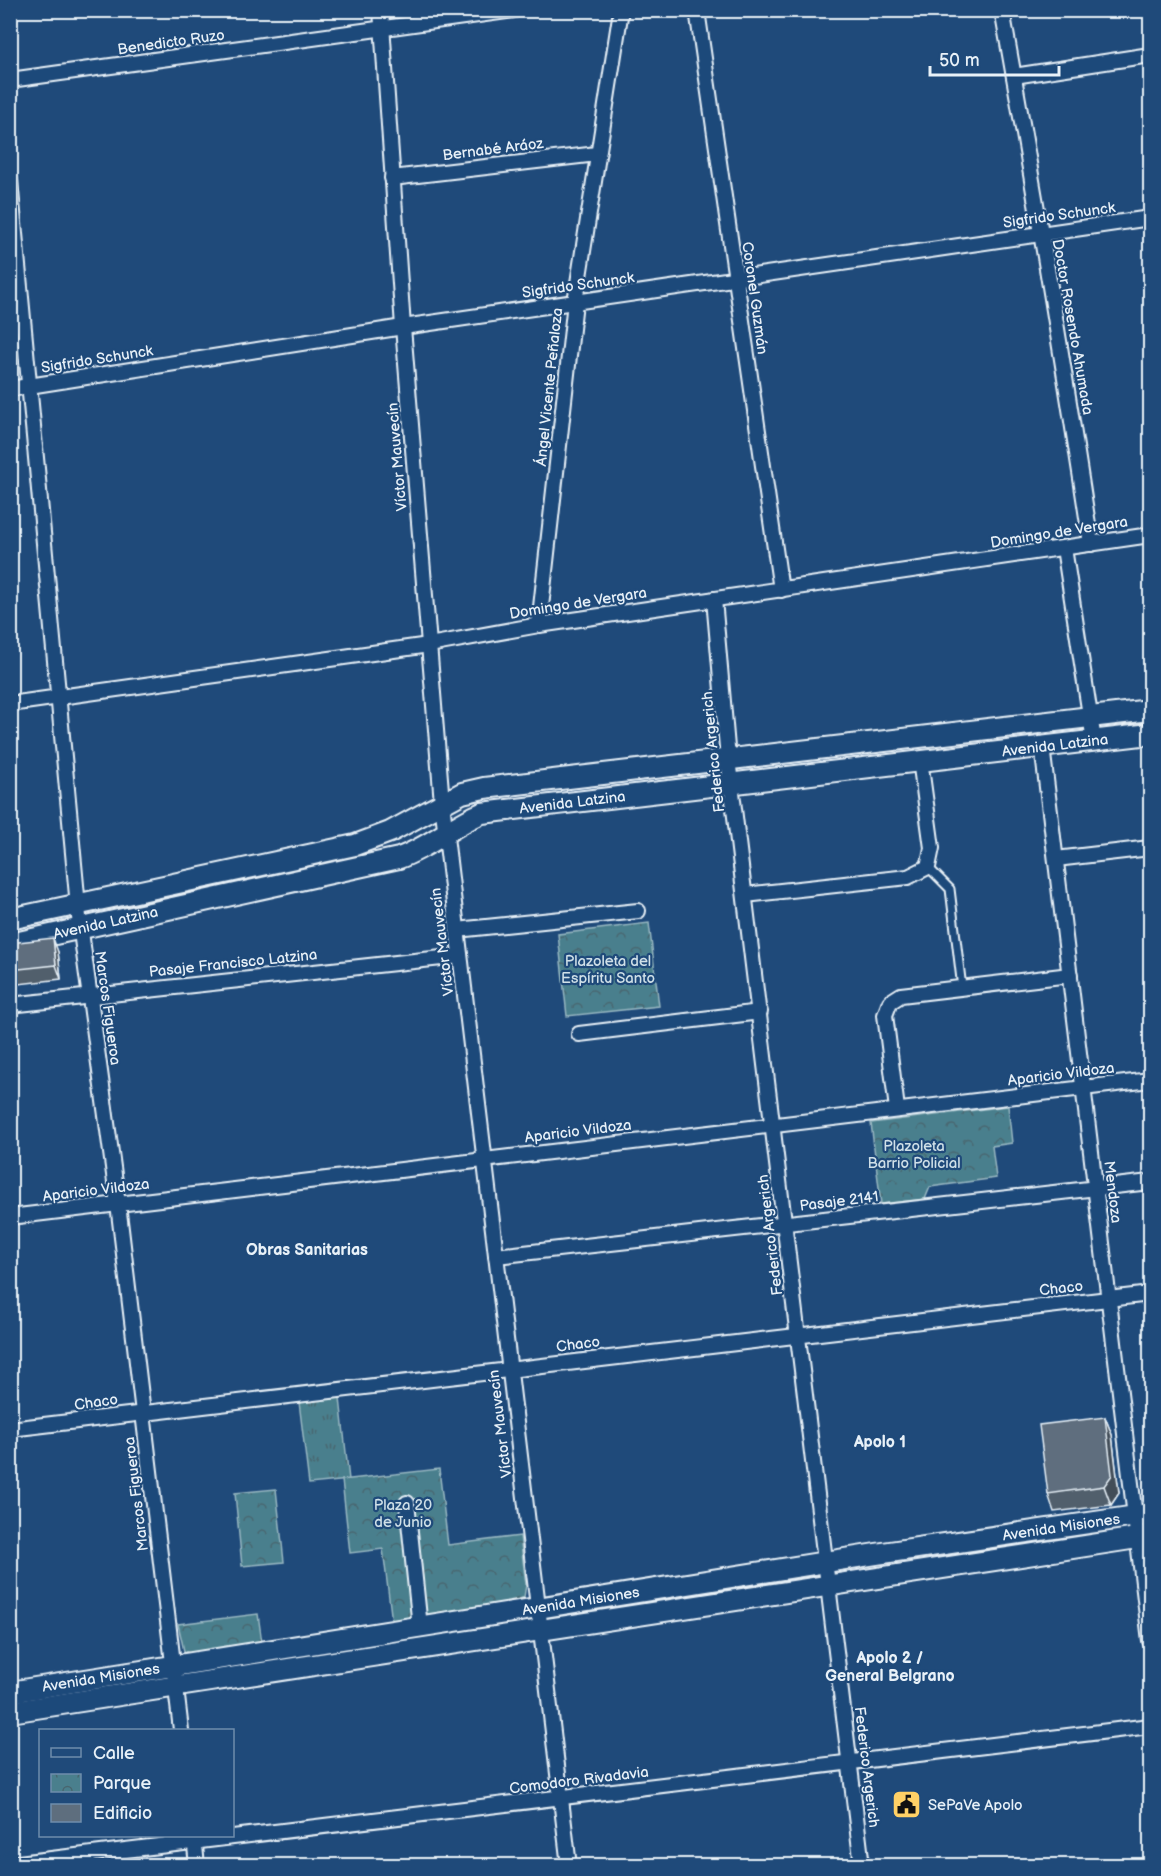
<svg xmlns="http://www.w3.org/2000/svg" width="1161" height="1876" font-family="'Balsamiq Sans',sans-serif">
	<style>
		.grass { fill: url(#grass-tufts); stroke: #99b8c2; stroke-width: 1.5 }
		.park { fill: url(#park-crowns); stroke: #99b8c2; stroke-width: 1.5 }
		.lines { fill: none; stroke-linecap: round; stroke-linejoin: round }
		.lane-casing { stroke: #e8f1f8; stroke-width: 11 }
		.street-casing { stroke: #e8f1f8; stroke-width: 18 }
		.secondary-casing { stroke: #e8f1f8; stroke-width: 24 }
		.lane { stroke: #1f4a7a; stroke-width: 7 }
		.street { stroke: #1f4a7a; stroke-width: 14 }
		.secondary { stroke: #1f4a7a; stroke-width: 20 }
		.wall { fill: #515f6c; stroke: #e8f1f8; stroke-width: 1.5 }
		.shaded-wall { fill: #424d58; stroke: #e8f1f8; stroke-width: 1.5 }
		.building { fill: #5e6e7e; stroke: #e8f1f8; stroke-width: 1.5 }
		.labels { text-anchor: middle; stroke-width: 4.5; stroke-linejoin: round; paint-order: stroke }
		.street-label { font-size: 15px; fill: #e8f1f8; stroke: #1f4a7a }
		.park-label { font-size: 15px; fill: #d0e0e8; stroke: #1f4a7a }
		.poi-label { font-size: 15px; fill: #e8f1f8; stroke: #1f4a7a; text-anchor: start }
		.neighbourhood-label { font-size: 16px; font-weight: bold; fill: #e8f1f8; stroke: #1f4a7a }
	</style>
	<defs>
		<pattern id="grass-tufts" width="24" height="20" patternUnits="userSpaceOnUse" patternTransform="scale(1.5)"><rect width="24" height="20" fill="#4a7f8d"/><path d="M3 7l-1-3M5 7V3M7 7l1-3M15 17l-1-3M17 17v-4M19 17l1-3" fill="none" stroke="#48666f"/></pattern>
		<pattern id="park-crowns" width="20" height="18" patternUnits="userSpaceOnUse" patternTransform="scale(1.5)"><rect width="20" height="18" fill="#4a7f8d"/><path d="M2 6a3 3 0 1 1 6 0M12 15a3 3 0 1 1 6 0" fill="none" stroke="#48666f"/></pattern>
	</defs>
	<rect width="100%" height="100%" fill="#1f4a7a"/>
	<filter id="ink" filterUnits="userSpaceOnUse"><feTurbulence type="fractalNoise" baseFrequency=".0167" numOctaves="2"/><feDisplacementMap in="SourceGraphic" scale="12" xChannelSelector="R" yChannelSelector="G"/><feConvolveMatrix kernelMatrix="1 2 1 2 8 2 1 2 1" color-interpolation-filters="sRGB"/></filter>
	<g filter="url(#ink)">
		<path class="grass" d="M340,1398L349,1480L309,1484L299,1402Z"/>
		<g class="park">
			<path d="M649,923L659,1006L567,1016L558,934Z"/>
			<path d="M1008,1106L1012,1143L992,1146L996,1178L930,1187L925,1199L881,1204L871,1123Z"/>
			<path d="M439,1469L448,1545L520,1536L526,1585L524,1597L514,1602L392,1622L383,1549L350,1553L342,1480Z"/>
			<path d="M276,1489L284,1562L242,1566L235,1493Z"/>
			<path d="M258,1614L262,1643L193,1654L184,1651L178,1624Z"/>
		</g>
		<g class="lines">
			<defs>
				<path id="lane" d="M928,867L950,889L962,988"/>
				<g id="street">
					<path d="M381,10L403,327L442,803L569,1866"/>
					<path d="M697,10L781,590"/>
					<path d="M1002,10C1034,188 1064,365 1091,544"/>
					<path d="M1014,76L1150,55"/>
					<path d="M10,80L514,10"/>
					<path d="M392,178L597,154"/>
					<path d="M10,180L79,917L118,1204L181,1730"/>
					<path d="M10,389L403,327L1150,218"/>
					<path d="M1064,548L1094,741"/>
					<path d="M714,599L728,759L862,1866"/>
					<path d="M539,625L575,302L621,10"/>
					<path d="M10,704L429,645L539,625L1150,535"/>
					<path d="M1042,746L1150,1641"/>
					<path d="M1056,859L1150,848"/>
					<path d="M745,895L908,877L928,867L932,848L920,760"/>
					<path d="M457,930L638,911"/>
					<path d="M10,1005L460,956"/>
					<path d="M579,1034L760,1012"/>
					<path d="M897,1109L885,1015L890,1002L901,995L1070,975"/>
					<path d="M10,1217L1150,1080"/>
					<path d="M496,1256L1150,1182"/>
					<path d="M10,1429L1150,1294"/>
					<path d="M407,1503L420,1627"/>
					<path d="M194,1836L197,1866"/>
					<path d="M10,1864L1150,1726"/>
				</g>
				<g id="secondary">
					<path d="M10,919L355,845L390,832L462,793L484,788L1150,710"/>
					<path id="s1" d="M10,944L399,858C430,847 453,825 482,813L1150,734"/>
					<path id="s2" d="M10,1692L876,1554L1150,1514"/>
					<path d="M10,1712L1150,1536"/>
				</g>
			</defs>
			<use href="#lane" class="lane-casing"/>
			<use href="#street" class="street-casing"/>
			<use href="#secondary" class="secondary-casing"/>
			<use href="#lane" class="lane"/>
			<use href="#street" class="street"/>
			<use href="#secondary" class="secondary"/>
		</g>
		<g class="wall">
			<path d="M10,943L58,952L61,979L10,985Z"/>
			<path d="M1105,1417L1112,1435L1119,1493L1111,1505L1054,1512L1048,1494Z"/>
		</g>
		<g class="shaded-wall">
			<path d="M53,938L58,952L61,979L56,965Z"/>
			<path d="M1105,1417L1112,1435L1119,1493L1111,1505L1104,1486Z"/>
		</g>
		<g class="building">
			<path d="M53,938L56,965L10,970V943Z"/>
			<path d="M1105,1417L1112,1475L1104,1486L1048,1494L1039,1425Z"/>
		</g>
	</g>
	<defs>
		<symbol id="civic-square" viewBox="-11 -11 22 22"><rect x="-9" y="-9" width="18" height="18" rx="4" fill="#ffd166" stroke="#1f4a7a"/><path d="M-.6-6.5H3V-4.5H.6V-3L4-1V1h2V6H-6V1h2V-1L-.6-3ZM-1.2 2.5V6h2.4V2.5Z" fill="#111"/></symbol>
	</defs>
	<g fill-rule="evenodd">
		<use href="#civic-square" x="890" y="1788" width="33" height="33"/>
	</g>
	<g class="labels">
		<g class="street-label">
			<text transform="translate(171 42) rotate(-8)" y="5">Benedicto Ruzo</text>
			<text transform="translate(493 149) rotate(-7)" y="5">Bernabé Aráoz</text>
			<text transform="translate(1059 215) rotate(-8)" y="5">Sigfrido Schunck</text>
			<text transform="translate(578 285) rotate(-8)" y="5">Sigfrido Schunck</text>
			<text transform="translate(755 298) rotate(82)" y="5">Coronel Guzmán</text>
			<text transform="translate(1073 327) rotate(80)" y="5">Doctor Rosendo Ahumada</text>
			<text transform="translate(97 359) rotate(-9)" y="5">Sigfrido Schunck</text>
			<text transform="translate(549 387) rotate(-84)" y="5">Ángel Vicente Peñaloza</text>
			<text transform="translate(397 457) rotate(-95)" y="5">Víctor Mauvecín</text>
			<text transform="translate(1059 532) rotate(-9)" y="5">Domingo de Vergara</text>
			<text transform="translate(578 603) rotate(-9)" y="5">Domingo de Vergara</text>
			<text dy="5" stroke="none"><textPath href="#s1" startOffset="1070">Avenida Latzina</textPath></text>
			<text transform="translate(713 752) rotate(-96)" y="5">Federico Argerich</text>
			<text dy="5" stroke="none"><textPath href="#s1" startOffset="584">Avenida Latzina</textPath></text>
			<text dy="5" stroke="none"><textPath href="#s1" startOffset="98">Avenida Latzina</textPath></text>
			<text transform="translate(442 942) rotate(-97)" y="5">Víctor Mauvecín</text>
			<text transform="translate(233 963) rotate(-6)" y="5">Pasaje Francisco Latzina</text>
			<text transform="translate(108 1008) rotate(82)" y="5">Marcos Figueroa</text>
			<text transform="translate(1061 1074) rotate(-7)" y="5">Aparicio Vildoza</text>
			<text transform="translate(578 1131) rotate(-7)" y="5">Aparicio Vildoza</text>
			<text transform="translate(96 1190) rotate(-7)" y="5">Aparicio Vildoza</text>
			<text transform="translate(1113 1192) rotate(83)" y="5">Mendoza</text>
			<text transform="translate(839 1201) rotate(-7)" y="5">Pasaje 2141</text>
			<text transform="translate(770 1235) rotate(-97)" y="5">Federico Argerich</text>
			<text transform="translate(1061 1288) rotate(-6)" y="5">Chaco</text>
			<text transform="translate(578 1344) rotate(-7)" y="5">Chaco</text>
			<text transform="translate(96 1402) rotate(-8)" y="5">Chaco</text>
			<text transform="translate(500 1424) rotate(-97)" y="5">Víctor Mauvecín</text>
			<text transform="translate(136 1494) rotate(-97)" y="5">Marcos Figueroa</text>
			<text dy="5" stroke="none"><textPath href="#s2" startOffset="1064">Avenida Misiones</textPath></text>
			<text dy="5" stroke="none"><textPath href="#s2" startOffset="578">Avenida Misiones</textPath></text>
			<text dy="5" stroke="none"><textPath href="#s2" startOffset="92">Avenida Misiones</textPath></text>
			<text transform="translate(867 1767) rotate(83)" y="5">Federico Argerich</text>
			<text transform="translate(579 1780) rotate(-7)" y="5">Comodoro Rivadavia</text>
		</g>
		<g class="park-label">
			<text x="608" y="966">Plazoleta del<tspan x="608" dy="17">Espíritu Santo</tspan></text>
			<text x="914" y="1151">Plazoleta<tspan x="914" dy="17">Barrio Policial</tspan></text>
			<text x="403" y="1510">Plaza 20<tspan x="403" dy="17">de Junio</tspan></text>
		</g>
		<g class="poi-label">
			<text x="928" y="1810">SePaVe Apolo</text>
		</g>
		<g class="neighbourhood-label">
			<text x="307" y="1255">Obras Sanitarias</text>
			<text x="880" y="1447">Apolo 1</text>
			<text x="890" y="1663">Apolo 2 /<tspan x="890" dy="18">General Belgrano</tspan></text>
		</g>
	</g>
	<rect width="1161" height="1876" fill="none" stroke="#1f4a7a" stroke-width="36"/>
	<rect x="18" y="18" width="1125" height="1840" fill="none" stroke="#e8f1f8" stroke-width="2" filter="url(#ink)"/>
	<rect x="39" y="1729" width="195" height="108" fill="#1f4a7a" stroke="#6f8dac" stroke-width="1.5"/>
	<rect x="51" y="1748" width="30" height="9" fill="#1f4a7a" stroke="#6f8dac" stroke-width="1.5"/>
	<text x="93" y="1759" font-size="18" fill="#e8f1f8">Calle</text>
	<rect x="51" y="1774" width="30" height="18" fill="url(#park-crowns)" stroke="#6f8dac" stroke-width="1.5"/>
	<text x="93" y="1789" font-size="18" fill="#e8f1f8">Parque</text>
	<rect x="51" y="1804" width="30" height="18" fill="#5e6e7e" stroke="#6f8dac" stroke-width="1.5"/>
	<text x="93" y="1819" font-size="18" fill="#e8f1f8">Edificio</text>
	<path d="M930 66v9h129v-9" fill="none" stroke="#e8f1f8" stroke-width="3"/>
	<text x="939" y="66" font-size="18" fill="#e8f1f8" stroke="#1f4a7a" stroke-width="4.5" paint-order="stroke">50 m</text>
</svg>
